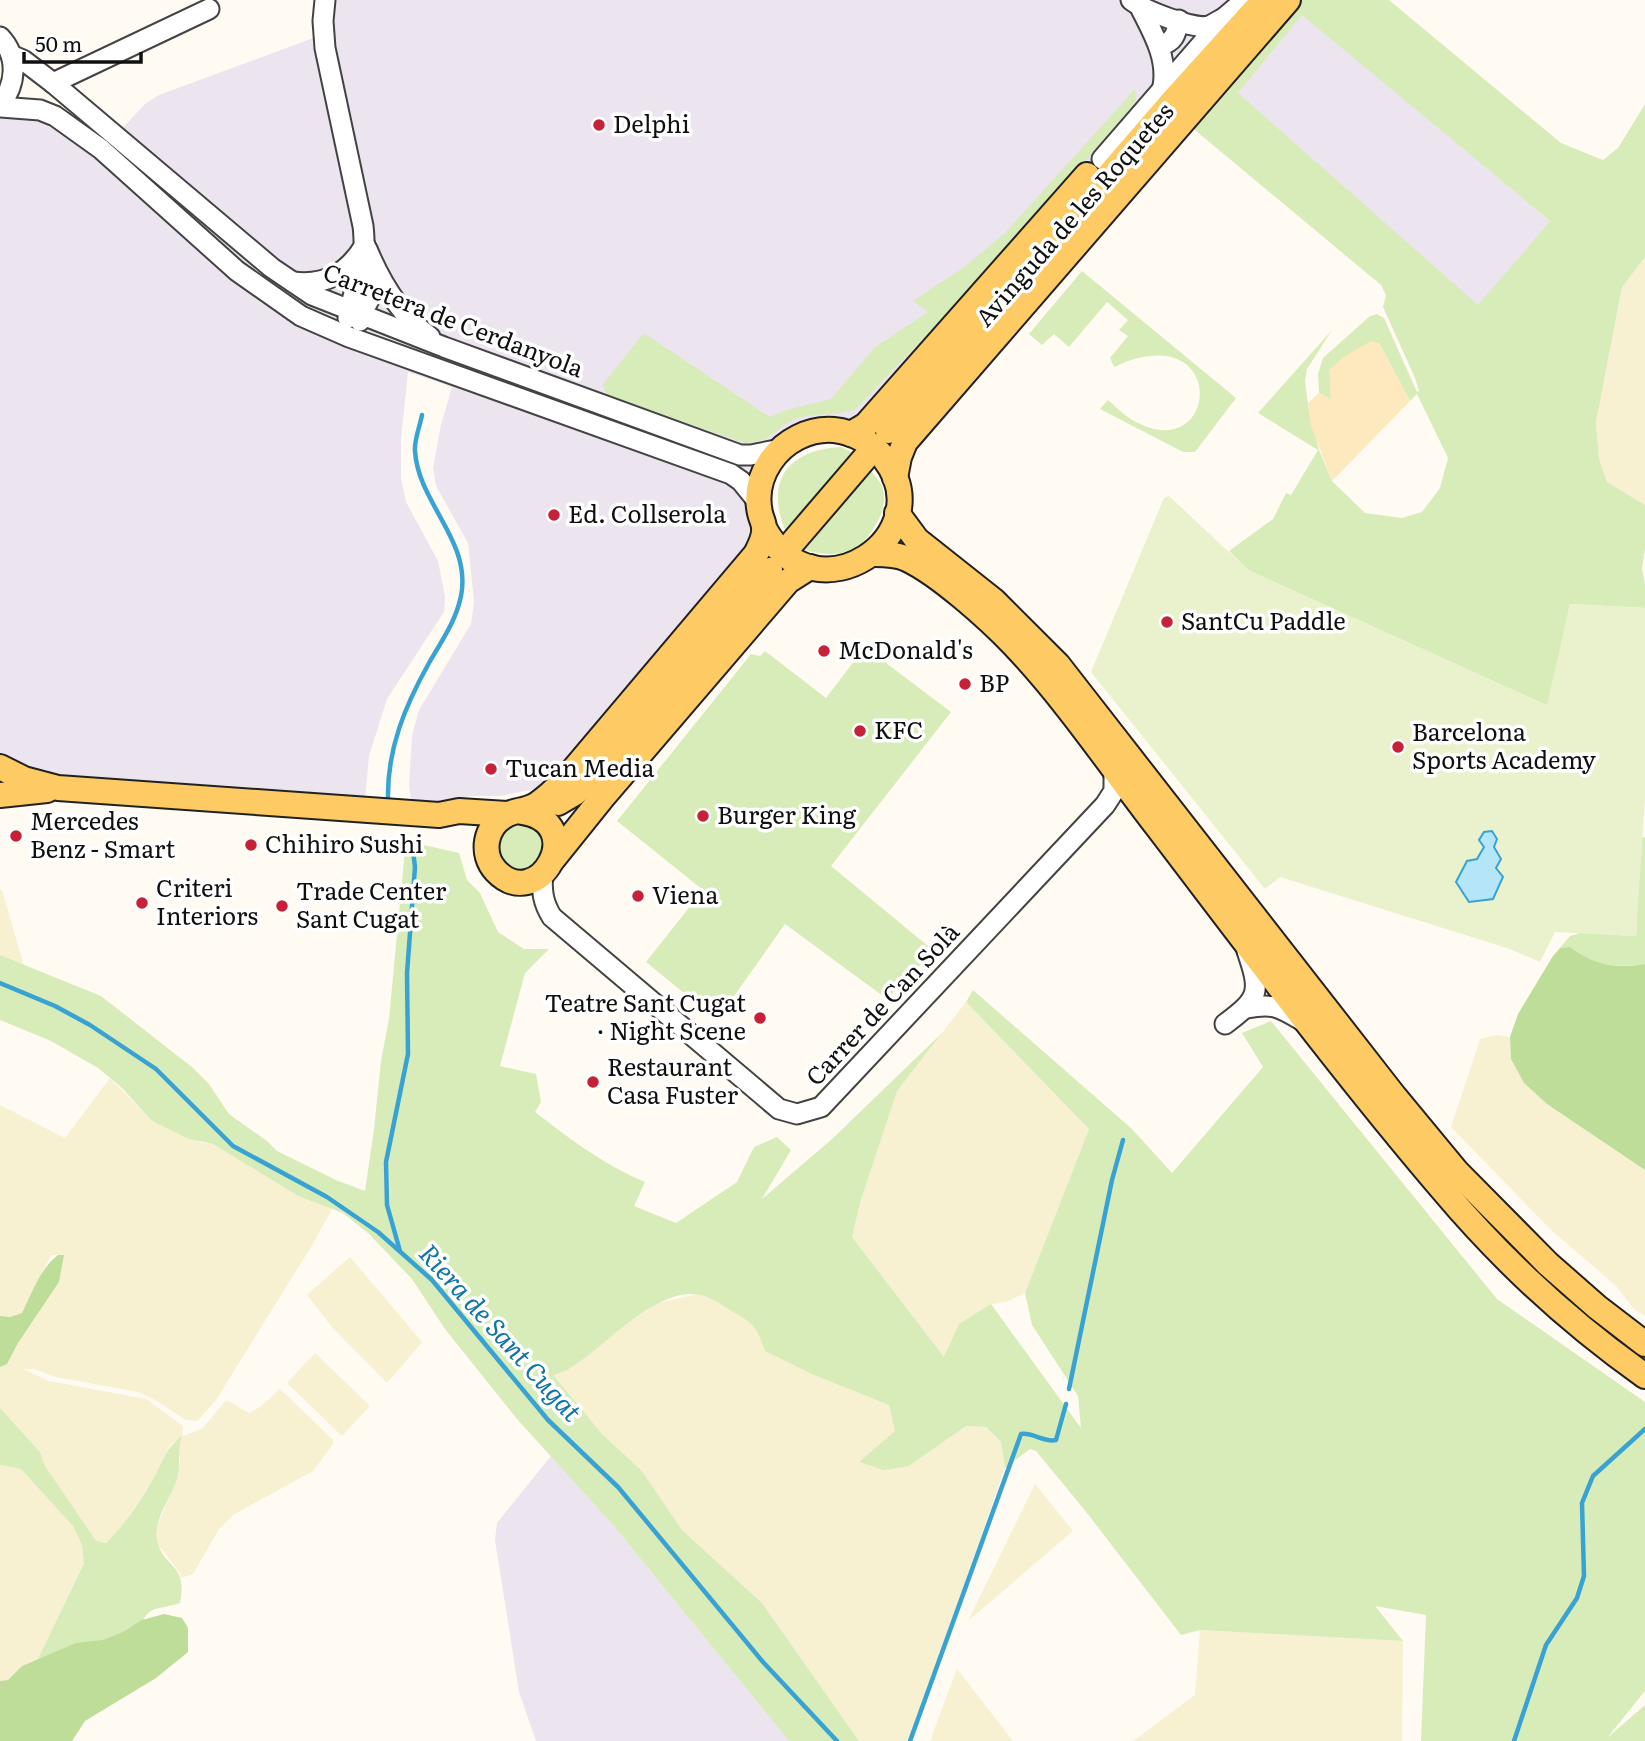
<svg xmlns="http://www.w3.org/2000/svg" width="1645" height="1741" font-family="Literata,serif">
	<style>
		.industrial { fill: #ece4ee }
		.farmland { fill: #f7f0d1 }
		.green { fill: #d8ecb9; fill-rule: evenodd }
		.forest { fill: #bddd98 }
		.sand { fill: #fde9bd }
		.pitch { fill: #e9f2cc }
		.water { fill: #b5e5f9; stroke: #38a3d3; stroke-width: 2 }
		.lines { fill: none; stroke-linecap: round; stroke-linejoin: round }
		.stream { stroke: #38a3d3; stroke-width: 4.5 }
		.minor-casing { stroke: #434343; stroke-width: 23 }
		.major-casing { stroke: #212121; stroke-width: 28 }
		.minor { stroke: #fff; stroke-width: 19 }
		.major { stroke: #fdca64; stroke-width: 24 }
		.poi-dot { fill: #c62138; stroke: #fff; stroke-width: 2.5 }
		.labels { text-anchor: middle; stroke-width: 7; stroke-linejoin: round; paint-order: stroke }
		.poi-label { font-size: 24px; fill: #101010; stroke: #fff; text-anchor: start }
		.street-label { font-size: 24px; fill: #101010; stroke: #fff }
		.water-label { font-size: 26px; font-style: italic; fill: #1274a8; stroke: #fff }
	</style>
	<rect width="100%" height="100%" fill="#fffbf2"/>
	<g class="industrial">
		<path d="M325,0H1266L1102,159L866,425L833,430L773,458L764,528L545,787L500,796H469L413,813L409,786L412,735L419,710L471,624L474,602L468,543L436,486L433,468L441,425L452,387L408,372L401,439V478L406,502L438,561L445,596L444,612L387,699L369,756L364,809L0,784V107H19L102,150L145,104L159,95L324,34Z"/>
		<path d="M1302,14L1550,221L1478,306L1237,93Z"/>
		<path d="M551,1456L613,1525L789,1741H536L519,1692L495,1540L497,1523Z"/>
	</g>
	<g class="farmland">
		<path d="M1645,257V505L1607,482L1599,459L1596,422L1622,287Z"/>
		<path d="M0,890H2L24,966L0,955Z"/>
		<path d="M966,1002L1089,1129L1025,1293L1006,1302L991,1304L944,1357L852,1237L860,1203L897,1091Z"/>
		<path d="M1496,1035L1510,1037L1511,1059L1524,1083L1547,1104L1645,1170V1316L1634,1309L1616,1286L1550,1229L1451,1127L1480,1039Z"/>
		<path d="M110,1078L152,1121L202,1143L213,1144L298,1196L332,1209L314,1242L216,1400L197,1421L186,1420L155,1400L138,1392L56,1377L34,1369H23L49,1381L146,1399L183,1426L182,1436L202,1429L226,1400L249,1413L260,1407L280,1389L333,1440V1444L313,1471L233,1515L219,1529L193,1574L181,1578L180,1573L157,1543L156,1529L176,1481L180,1459L178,1448L181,1437L170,1445L153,1479L120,1530L105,1543L95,1541L45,1466L40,1452L0,1408V1367L7,1364L18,1343L59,1282L63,1255H51L22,1313L10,1317L0,1316V1105L65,1138Z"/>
		<path d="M350,1257L422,1342L387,1383L332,1327L307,1295Z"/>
		<path d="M697,1294L714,1300L757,1327L814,1375L889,1405L896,1431L859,1462L909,1466L966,1426L986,1427L1001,1442L1005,1468L909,1741H859L762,1603L682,1530L642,1471L602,1434L552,1375L571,1368L628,1323L658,1303Z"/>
		<path d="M315,1353L370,1406L342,1436L287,1383Z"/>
		<path d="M0,1465L21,1469L73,1526L82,1544L84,1562L38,1659L22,1666L8,1680L0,1681Z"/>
		<path d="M1035,1484L1073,1531L968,1621Z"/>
		<path d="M1200,1630L1403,1641L1402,1741H1133L1195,1695Z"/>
		<path d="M957,1669L1013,1741H930Z"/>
	</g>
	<g class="green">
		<path d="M1300,0H1389L1561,143L1603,160L1618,148L1645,104V257L1622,287L1596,422L1599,459L1607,482L1645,505V549L1642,568L1645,585V608L1570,604L1548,706L1248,570L1229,551L1273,519L1286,493L1291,495L1318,450L1258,413L1332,330L1307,369L1305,381L1309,412L1319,450L1332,481L1365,513L1402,518L1422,512L1440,488L1448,458L1417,394L1410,401L1379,343L1330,370L1331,400L1319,393L1318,374L1323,358L1370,316L1377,314L1384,318L1417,392L1419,391L1415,378L1383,307L1386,295L1381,285L1190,126ZM1302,15L1550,221L1478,305L1238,93Z"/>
		<path d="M1135,89L1136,102L1040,215L857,408C838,418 813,411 793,420C772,430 773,442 745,443L606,395L603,384L644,333L770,417L786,410L831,399L875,347L928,312L913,301L963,268L1005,233Z"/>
		<path d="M1082,271L1236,398L1195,452H1183L1100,409L1108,400C1117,408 1127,418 1138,423C1211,459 1225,347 1150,356C1137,357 1125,362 1114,367L1110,358L1128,336L1119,330L1128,320L1107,302L1069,347L1054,334L1042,345L1029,334Z"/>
		<path d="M841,447L853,453L785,530C765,480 788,450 841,447Z"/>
		<path d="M871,471C875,476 881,482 883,489C886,502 882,515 875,526C859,554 835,559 805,550Z"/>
		<path d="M865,647L951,712L831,866L934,951L887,999L785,924L717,1020L646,962L703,890L617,821L751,654L760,656L765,651L826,698Z"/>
		<path d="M519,821L540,832C549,864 531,879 502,864C494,836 494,836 519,821Z"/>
		<path d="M1645,837V964C1614,968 1595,966 1570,947L1560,948L1570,936L1580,933L1636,936L1641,838Z"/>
		<path d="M424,845L459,853L467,880L480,893L498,932L524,949H549L525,973L500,1066L536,1074L541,1102L535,1112C570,1139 604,1165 645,1182L634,1206L676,1223L737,1182L754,1147L777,1137L791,1150L762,1199L832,1139L942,1033L897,1091L860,1203L852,1237L944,1357L959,1324L991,1304L1081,1428L1078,1396L1032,1325L1025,1293L1089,1129L966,1002L973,990L1132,1129L1172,1173L1263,1067L1242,1033L1271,1021L1497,1299L1645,1402V1691L1607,1738L1645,1705V1741H1421L1426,1615L1375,1606L1403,1641L1200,1630L1181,1635L1083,1508L1036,1451L1030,1449L1005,1468L1001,1442L986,1427L966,1426L909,1466L884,1470L859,1462L895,1431L889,1405L814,1375L765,1351C755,1322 754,1325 728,1309C719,1303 710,1297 700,1295C657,1286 605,1347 572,1367C566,1371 559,1373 553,1375L602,1434L642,1471L682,1530L762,1603L859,1741H789L613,1525L517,1419L445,1329L412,1279L369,1234L343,1213L298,1196L213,1144L189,1139L152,1121L121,1087L98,1068L51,1041L0,1020V955L101,996L192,1067L209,1084L229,1114L267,1141L277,1151L336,1180L365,1191L374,1129L381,1061L389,1019L405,850L412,846Z"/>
		<path d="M0,1408L40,1452L45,1466L96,1541L106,1543C124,1526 139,1503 152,1481C162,1464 165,1448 182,1436C177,1450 181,1464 177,1479C171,1498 153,1520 157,1540C164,1570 188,1562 180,1603C152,1612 150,1602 137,1634L38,1659L84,1563L82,1545L73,1526L21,1469L0,1465Z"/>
	</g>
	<g class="forest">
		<path d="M1570,947C1594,965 1615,969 1645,964V1170L1547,1104L1524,1083L1511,1059L1510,1037L1518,1014L1553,956L1560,948Z"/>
		<path d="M58,1255H64L59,1282L18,1343L7,1364L0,1367V1316L10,1317L22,1313C32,1293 40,1269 58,1255Z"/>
		<path d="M164,1614L182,1618L188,1628V1652L156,1678L85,1721L72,1741H0V1681L8,1680L22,1666L76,1643L103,1640L123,1632L142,1620Z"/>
	</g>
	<path class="sand" d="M1371,341L1379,343L1410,401L1332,481L1311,426L1308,403L1319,393L1331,399L1329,370L1342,358Z"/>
	<path class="pitch" d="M1169,496L1248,570L1547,705L1570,604L1645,608V798L1636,936L1555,932L1540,962L1510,949L1280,877L1265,889L1091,672L1164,498Z"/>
	<path class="water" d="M1492,831L1497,839L1494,847L1501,859L1496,868L1503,877L1493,899L1469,902L1456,882L1467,861L1477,859L1484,847L1479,840L1484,832Z"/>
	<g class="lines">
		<g class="stream">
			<path d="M388,799C387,749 405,706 429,663C441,642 456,621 461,596C472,541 418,503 415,451C414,440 420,426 422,415"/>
			<path d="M0,983L55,1006L90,1025L156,1069L233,1146L327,1197L378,1232L432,1280L548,1420L618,1487L763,1662L837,1741"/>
			<path d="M400,1251L387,1205L386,1162L408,1054L407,973L415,867L412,843"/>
			<path d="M1069,1389L1112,1180L1123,1140"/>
			<path d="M910,1741L1021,1434C1033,1432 1044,1443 1056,1440L1066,1404"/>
			<path d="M1514,1741L1546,1645L1577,1598L1584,1576L1582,1503L1593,1476L1645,1429"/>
		</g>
		<defs>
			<g id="minor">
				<path d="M325,0L323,21L325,48L363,226C365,241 364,256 364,272C364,279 368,282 369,288C373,303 361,313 348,318"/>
				<path d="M1131,0C1143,10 1194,30 1209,26C1214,24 1219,20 1224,18"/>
				<path d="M1141,9C1153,33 1168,58 1163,86"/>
				<path d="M0,37C19,57 16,85 0,105"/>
				<path d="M1159,46C1174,42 1176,35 1179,20"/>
				<path d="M11,55L23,60L53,83L272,268L312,295L444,347L740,455H751L781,449"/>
				<path d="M53,83L209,9"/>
				<path d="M0,107L40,110L55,116L101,149L237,271L301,316L349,337L731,474L741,481L758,502"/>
				<path d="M1102,159L1225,17L1245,0"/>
				<path d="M367,249C381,283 400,315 430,337"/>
				<path d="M293,282C326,286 348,273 365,245"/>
				<path d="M360,321L351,305L357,281L364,277"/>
				<path d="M543,873C541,890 543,903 552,917L779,1109L797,1114L821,1107L1105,805L1114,791V769"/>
				<path d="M1247,1008C1273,1003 1279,1007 1301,1020"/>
				<path d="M1225,1024C1260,998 1261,992 1247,951"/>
			</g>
			<g id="major">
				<path d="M888,431L1171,103L1264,0"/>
				<path d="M851,434L866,425L1087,175"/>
				<path d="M895,478L899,457L905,442L1288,0"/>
				<path d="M897,513L917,540L994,601L1058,665L1394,1096L1456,1171L1548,1264L1597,1307L1645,1344"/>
				<path d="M793,542L865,458"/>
				<path d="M874,554C885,554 897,554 907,559C939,574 989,619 1014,645C1067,701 1109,764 1156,825C1250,948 1343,1073 1443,1190C1502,1260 1570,1323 1645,1376"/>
				<path d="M0,767L24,779L58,788L425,814L439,815L459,811L507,814"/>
				<path d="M0,795L47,790"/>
				<path d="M558,803L575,793L598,773L770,570"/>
				<path d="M522,812C591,823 538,915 496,871C480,854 485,826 506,815C515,810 526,811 536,805C547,798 556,789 565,780L756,554C760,546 765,537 764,528C764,523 761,518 760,513C756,495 760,477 770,462C784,441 809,428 834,430C854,432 872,443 884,458C944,535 815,623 764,528"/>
				<path d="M553,859L602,798L788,581L810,567"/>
			</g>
		</defs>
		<use href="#minor" class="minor-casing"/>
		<use href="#major" class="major-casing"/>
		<use href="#minor" class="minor"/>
		<use href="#major" class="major"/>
	</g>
	<g class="poi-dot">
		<circle cx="599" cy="125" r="7"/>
		<circle cx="554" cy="515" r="7"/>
		<circle cx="1167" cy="622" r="7"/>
		<circle cx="824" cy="651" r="7"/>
		<circle cx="965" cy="684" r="7"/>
		<circle cx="860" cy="731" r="7"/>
		<circle cx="1398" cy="747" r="7"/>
		<circle cx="491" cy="769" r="7"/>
		<circle cx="703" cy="816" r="7"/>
		<circle cx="16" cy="836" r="7"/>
		<circle cx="251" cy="845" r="7"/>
		<circle cx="638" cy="896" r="7"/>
		<circle cx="142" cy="903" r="7"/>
		<circle cx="282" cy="906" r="7"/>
		<circle cx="760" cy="1018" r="7"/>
		<circle cx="593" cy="1082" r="7"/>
	</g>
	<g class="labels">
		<g class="poi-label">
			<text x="613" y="133">Delphi</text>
			<text x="568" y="523">Ed. Collserola</text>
			<text x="1181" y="630">SantCu Paddle</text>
			<text x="838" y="659">McDonald's</text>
			<text x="979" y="692">BP</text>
			<text x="874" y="739">KFC</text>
			<text x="1412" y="741">Barcelona<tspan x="1412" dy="28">Sports Academy</tspan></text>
			<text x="505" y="777">Tucan Media</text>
			<text x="717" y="824">Burger King</text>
			<text x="30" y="830">Mercedes<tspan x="30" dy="28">Benz - Smart</tspan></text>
			<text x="265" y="853">Chihiro Sushi</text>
			<text x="156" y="897">Criteri<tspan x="156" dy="28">Interiors</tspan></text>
			<text x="296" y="900">Trade Center<tspan x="296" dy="28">Sant Cugat</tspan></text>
			<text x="652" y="904">Viena</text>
			<text x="746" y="1012" text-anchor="end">Teatre Sant Cugat<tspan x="746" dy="28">· Night Scene</tspan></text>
			<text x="607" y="1076">Restaurant<tspan x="607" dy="28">Casa Fuster</tspan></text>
		</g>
		<g class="street-label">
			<text transform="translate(1075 215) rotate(-49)" y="8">Avinguda de les Roquetes</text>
			<text transform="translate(453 321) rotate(21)" y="8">Carretera de Cerdanyola</text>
			<text transform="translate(883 1005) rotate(-47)" y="8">Carrer de Can Solà</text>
		</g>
		<g class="water-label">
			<text transform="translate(500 1333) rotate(48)" y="9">Riera de Sant Cugat</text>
		</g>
	</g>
	<path d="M24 52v10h117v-10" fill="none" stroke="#101010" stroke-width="3.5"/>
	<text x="35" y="52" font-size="21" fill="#101010" stroke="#ffffff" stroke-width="5" paint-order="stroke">50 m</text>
</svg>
